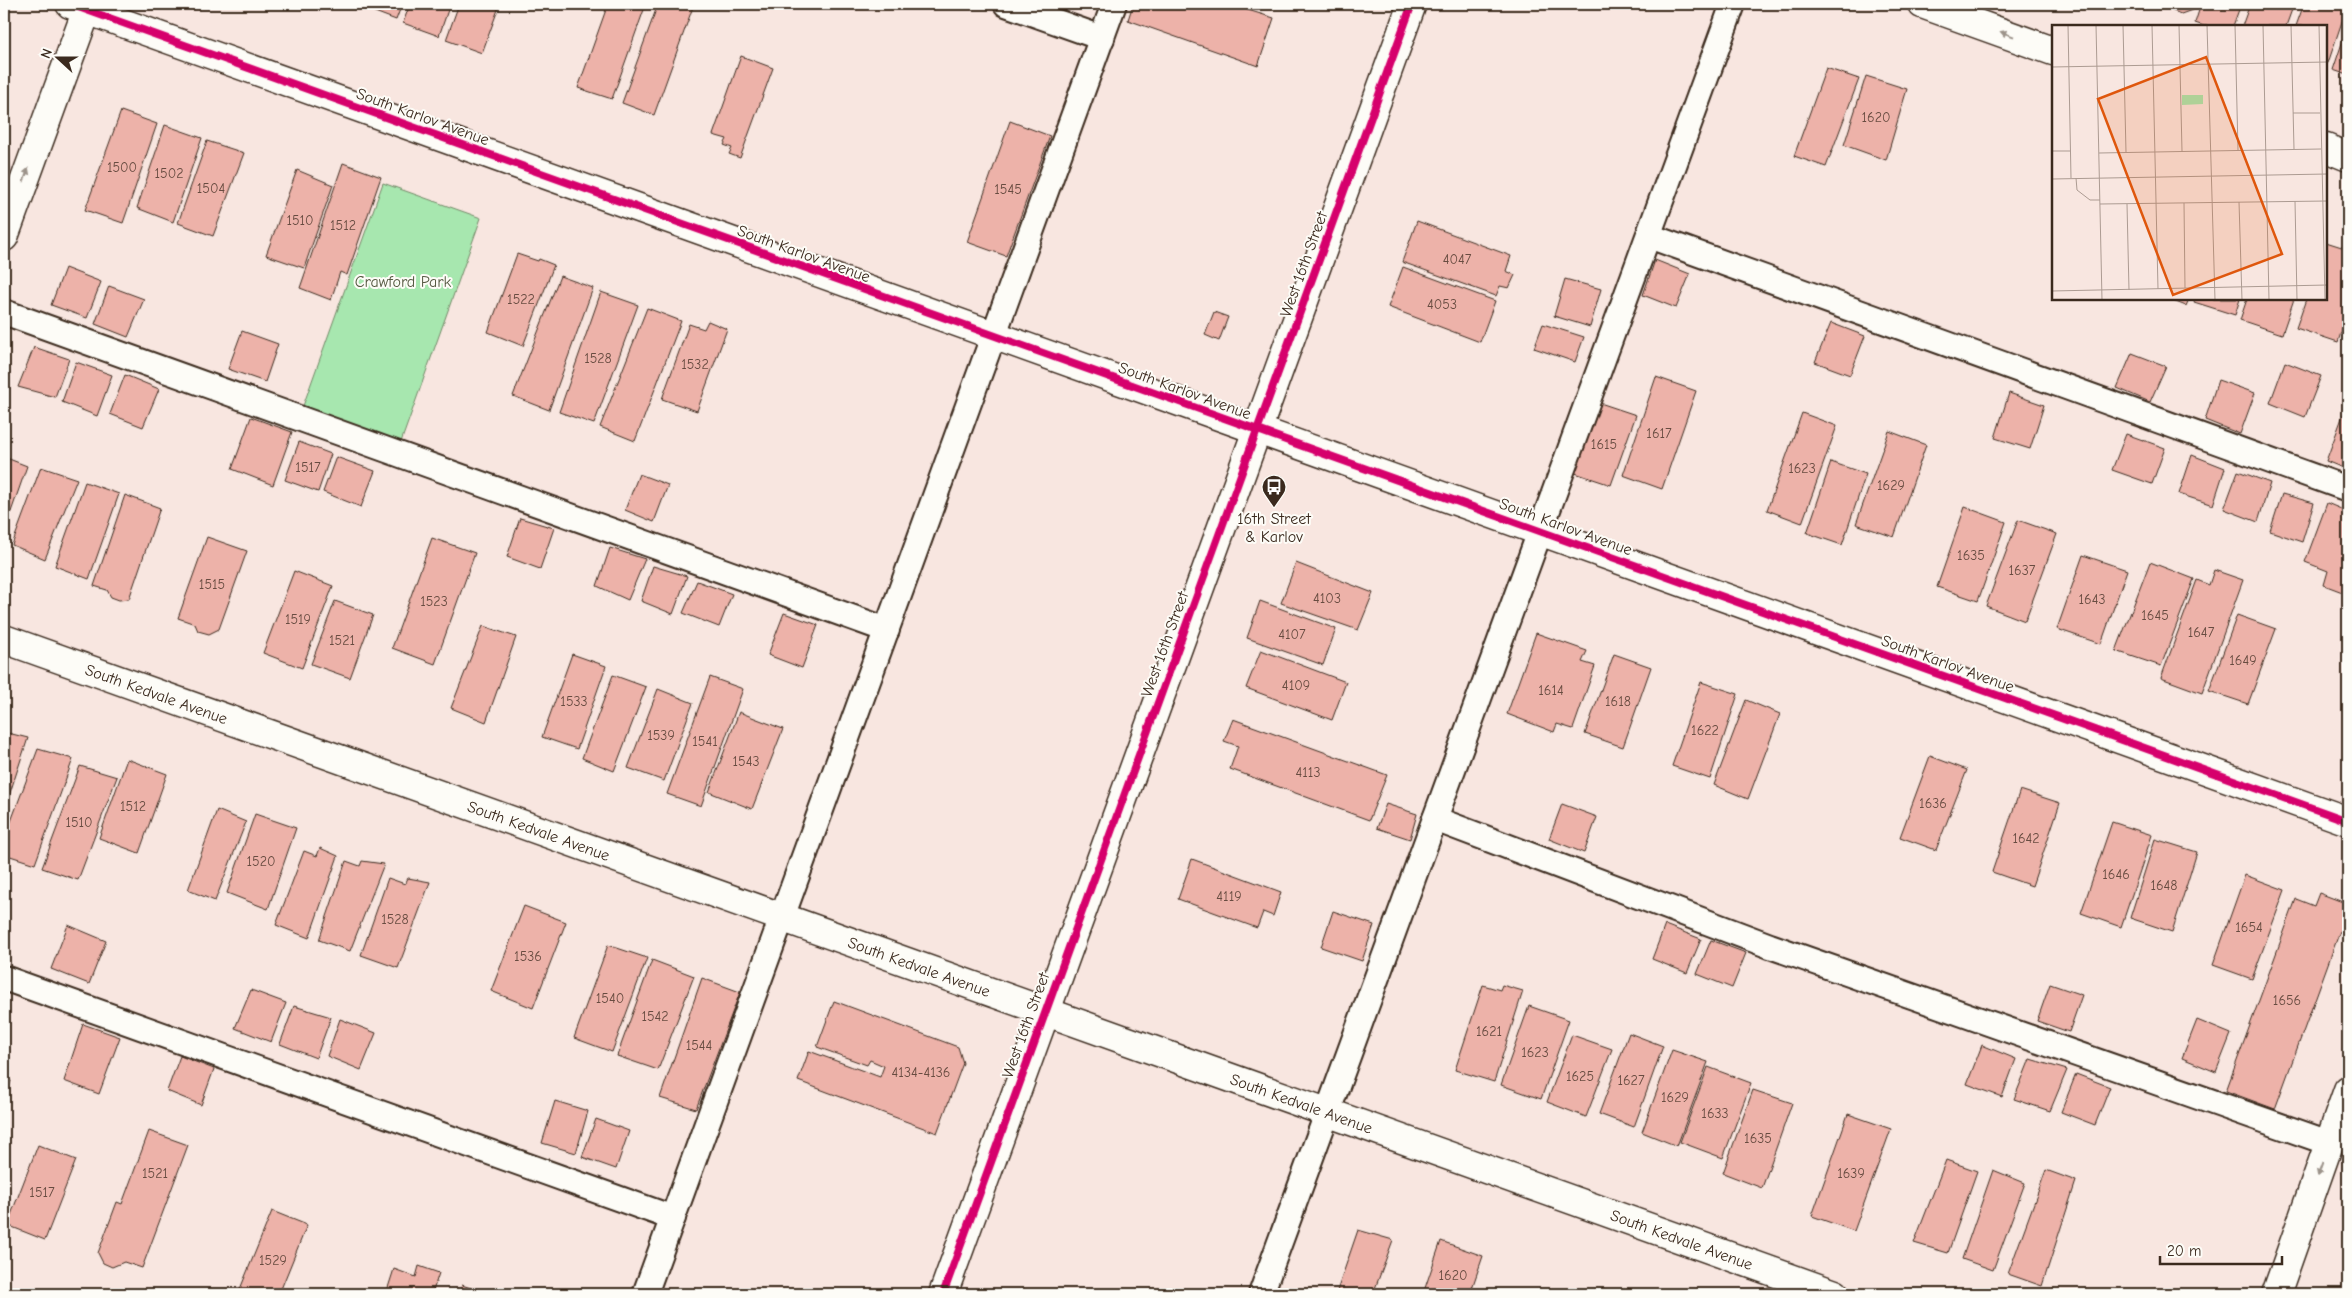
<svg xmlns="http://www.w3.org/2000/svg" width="2352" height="1298" font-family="'Comic Neue',sans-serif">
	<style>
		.green { fill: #a7e7af; stroke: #718866 }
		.building { fill: #edb2a9; stroke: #3b2a1e }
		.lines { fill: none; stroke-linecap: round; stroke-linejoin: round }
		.lane-casing { stroke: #3b2a1e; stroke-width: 28 }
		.street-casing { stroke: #3b2a1e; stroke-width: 31 }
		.secondary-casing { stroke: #3b2a1e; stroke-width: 31 }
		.lane { stroke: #fdfcf7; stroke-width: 24 }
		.street { stroke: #fdfcf7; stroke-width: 28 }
		.secondary { stroke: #fdfcf7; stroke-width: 28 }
		.cycleway-casing { stroke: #fdfcf7; stroke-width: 11 }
		.cycleway { stroke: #d6006c; stroke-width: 8 }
		.oneway { fill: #9c938a }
		.labels { text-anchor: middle; stroke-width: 4; stroke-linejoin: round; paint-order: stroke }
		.number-label { font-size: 14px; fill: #684c41 }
		.street-label { font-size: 16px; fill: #3b2a1e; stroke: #fdfcf7 }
		.park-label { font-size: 16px; fill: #565942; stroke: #fdfcf7 }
		.poi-label { font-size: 16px; fill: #3b2a1e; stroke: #fdfcf7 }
		.inset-road { fill: none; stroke: #ac9b92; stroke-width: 1 }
		.view { fill: #df570d; fill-opacity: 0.15; stroke: #df570d; stroke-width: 2.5 }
		.inset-edge { fill: none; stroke: #3b2a1e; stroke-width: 2.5 }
	</style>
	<rect width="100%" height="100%" fill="#f8e6e0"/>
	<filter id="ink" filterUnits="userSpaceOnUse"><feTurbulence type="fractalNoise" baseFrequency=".02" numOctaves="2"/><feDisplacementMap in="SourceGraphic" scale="10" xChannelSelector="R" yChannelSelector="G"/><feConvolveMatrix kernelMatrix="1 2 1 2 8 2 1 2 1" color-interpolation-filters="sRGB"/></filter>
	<g filter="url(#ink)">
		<path class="green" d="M383,183L481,218L401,442L303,406Z"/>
		<g class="building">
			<path d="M360,4H402L396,20L359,6Z"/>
			<path d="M410,4H450L439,36L403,23Z"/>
			<path d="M459,4H500L482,53L446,40Z"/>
			<path d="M608,4H646L612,99L578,88Z"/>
			<path d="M658,4H694L654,115L622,103Z"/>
			<path d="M1133,4H1228L1274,18L1258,66L1128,20Z"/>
			<path d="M2166,4H2197L2195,9L2181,14L2168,9Z"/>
			<path d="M2201,4H2241L2233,26H2204L2195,23Z"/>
			<path d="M2250,4H2294L2286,26H2242Z"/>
			<path d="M2304,4H2348L2328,63L2326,64V26H2296Z"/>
			<path d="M2348,25V75L2333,70Z"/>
			<path d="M741,56L773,68L740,158L729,154L732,148L724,145L727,139L713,135Z"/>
			<path d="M1826,68L1859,79L1826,167L1794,156Z"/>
			<path d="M1866,76L1907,89L1886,160L1844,145Z"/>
			<path d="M121,111L157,124L123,223L85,210Z"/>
			<path d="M1010,121L1050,136L1006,256L967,242Z"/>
			<path d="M165,125L202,138L173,222L137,208Z"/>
			<path d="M207,141L244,153L213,236L178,223Z"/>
			<path d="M343,163L381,177L347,275L340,272L331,300L300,288Z"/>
			<path d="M297,170L333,185L304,268L266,255Z"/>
			<path d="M1417,221L1511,256L1506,271L1515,275L1509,288L1500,286L1496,296L1402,262Z"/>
			<path d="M2326,242L2348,249V310L2338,342L2296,328L2306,299H2326Z"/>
			<path d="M517,254L538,261L539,259L554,265L523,346L488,332Z"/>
			<path d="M1655,260L1690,274L1676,308L1643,295Z"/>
			<path d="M1403,267L1495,301L1480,342L1388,307Z"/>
			<path d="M65,268L101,282L87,318L51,305Z"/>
			<path d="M560,276L593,288L549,410L513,396Z"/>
			<path d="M1565,279L1601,289L1590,327L1554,316Z"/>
			<path d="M109,286L144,299L128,337L95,324Z"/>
			<path d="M601,292L638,305L594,424L559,412Z"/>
			<path d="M2168,299H2189L2186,306Z"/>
			<path d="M2195,299H2240L2235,315L2194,302Z"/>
			<path d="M2247,299H2294L2282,334L2240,320Z"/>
			<path d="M647,308L681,321L635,441L600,427Z"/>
			<path d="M1214,312L1228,317L1219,341L1205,335Z"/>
			<path d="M708,321L727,329L697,411L662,399L689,324L704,329Z"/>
			<path d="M1831,323L1865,336L1850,375L1815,362Z"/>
			<path d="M1543,324L1584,337L1575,362L1534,348Z"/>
			<path d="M242,331L278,344L265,382L228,369Z"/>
			<path d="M34,347L69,359L55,397L18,387Z"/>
			<path d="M2132,353L2166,366L2150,402L2117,388Z"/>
			<path d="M76,362L112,375L97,416L62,402Z"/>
			<path d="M2285,362L2321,376L2305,417L2270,403Z"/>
			<path d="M125,375L159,389L143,427L110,414Z"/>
			<path d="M1656,377L1696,391L1662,489L1623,475Z"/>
			<path d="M2218,380L2255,393L2240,434L2205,420Z"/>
			<path d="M2009,393L2044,405L2030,449L1995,438Z"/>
			<path d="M1597,402L1636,415L1611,485L1572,472Z"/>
			<path d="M2346,407L2348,408V470L2326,461Z"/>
			<path d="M1802,413L1837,426L1802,523L1767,510Z"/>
			<path d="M251,417L292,432L273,485L232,469Z"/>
			<path d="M1889,431L1926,445L1894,537L1856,524Z"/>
			<path d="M2126,434L2165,448L2152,484L2112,470Z"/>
			<path d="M299,442L331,454L318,492L285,480Z"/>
			<path d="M2192,455L2225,468L2213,505L2179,494Z"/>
			<path d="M4,457L27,466L4,532Z"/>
			<path d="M336,457L375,471L361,507L323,492Z"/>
			<path d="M1831,462L1866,474L1842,545L1807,533Z"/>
			<path d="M41,467L77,479L45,559L12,545Z"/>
			<path d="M2238,471L2270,483L2258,522L2224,509Z"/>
			<path d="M639,474L668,485L654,522L625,510Z"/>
			<path d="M85,482L119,494L89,579L55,566Z"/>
			<path d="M2282,494L2314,503L2302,542L2270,531Z"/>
			<path d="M125,495L160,508L129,599L119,600L111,597L107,590L94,586Z"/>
			<path d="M2327,503L2348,512V583L2345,593L2324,585L2328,571L2305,562Z"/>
			<path d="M1965,507L2006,522L1978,601L1937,587Z"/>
			<path d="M520,518L554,528L540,569L507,557Z"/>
			<path d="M2018,520L2057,534L2025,621L1986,606Z"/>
			<path d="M207,537L247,551L219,629L209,634L198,631L195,624L178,618Z"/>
			<path d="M432,538L475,553L435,664L392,648Z"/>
			<path d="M610,548L645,559L628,600L597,586Z"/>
			<path d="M2083,555L2127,570L2101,644L2057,629Z"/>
			<path d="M2150,562L2194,579L2161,666L2116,651Z"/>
			<path d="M1296,563L1373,593L1358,630L1281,603Z"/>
			<path d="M653,566L687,576L673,614L641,601Z"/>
			<path d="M2214,570L2243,580L2202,693L2161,678L2197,580L2209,585Z"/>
			<path d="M294,571L333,586L302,668L263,653Z"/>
			<path d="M697,581L732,594L719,627L683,613Z"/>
			<path d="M335,601L373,615L350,678L311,664Z"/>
			<path d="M1260,601L1336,629L1323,665L1247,638Z"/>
			<path d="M784,613L818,625L802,668L768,655Z"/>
			<path d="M2237,615L2276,629L2248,704L2209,691Z"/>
			<path d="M483,626L516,637L486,722L451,708Z"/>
			<path d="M1536,633L1587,651L1582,662L1595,666L1573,729L1557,724L1554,732L1507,714Z"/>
			<path d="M1261,650L1346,682L1332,720L1246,688Z"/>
			<path d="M572,654L606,666L577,749L542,737Z"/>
			<path d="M1614,654L1651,667L1623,747L1585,734Z"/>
			<path d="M613,675L646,687L614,771L582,758Z"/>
			<path d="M710,677L743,689L701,806L667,794Z"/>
			<path d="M1701,682L1738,694L1710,779L1672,766Z"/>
			<path d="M658,689L693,703L664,781L628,768Z"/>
			<path d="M1746,700L1780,714L1748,799L1714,785Z"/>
			<path d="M739,712L783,729L752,809L709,792Z"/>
			<path d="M1233,719L1387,775L1369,820L1230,769L1238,746L1224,741Z"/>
			<path d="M4,732L28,738L4,811Z"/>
			<path d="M38,749L73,759L35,864L4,854V840Z"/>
			<path d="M1930,756L1967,770L1936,850L1900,837Z"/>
			<path d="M127,759L167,774L139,853L99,838Z"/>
			<path d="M80,766L117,777L78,880L42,868Z"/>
			<path d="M2020,790L2060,803L2032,886L1992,872Z"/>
			<path d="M1386,804L1417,814L1410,839L1377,828Z"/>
			<path d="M1562,804L1597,817L1584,853L1549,839Z"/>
			<path d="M217,810L246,822L215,901L188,890Z"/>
			<path d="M255,814L296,828L268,909L227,893Z"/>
			<path d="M2112,822L2152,835L2121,927L2081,913Z"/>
			<path d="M2155,839L2197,852L2172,932L2130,918Z"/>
			<path d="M320,848L338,856L309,938L276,925L304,851L317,856Z"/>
			<path d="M1192,859L1281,892L1273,916L1263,912L1257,928L1178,899Z"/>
			<path d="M346,861L360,866L362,861L384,864L350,951L319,940Z"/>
			<path d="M2245,875L2285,890L2252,979L2213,965Z"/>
			<path d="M388,878L405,884L408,878L430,882L398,968L361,955Z"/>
			<path d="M2319,893L2348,904V909L2275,1109L2226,1091L2296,899L2314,906Z"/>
			<path d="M524,906L566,922L533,1008L491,991Z"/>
			<path d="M1333,911L1374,925L1362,961L1321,947Z"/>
			<path d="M68,925L106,941L89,984L51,969Z"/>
			<path d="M1665,925L1701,939L1687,973L1652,959Z"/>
			<path d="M1711,940L1746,953L1732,988L1697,974Z"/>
			<path d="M608,945L647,958L612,1052L574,1038Z"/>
			<path d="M652,960L694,976L658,1070L617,1056Z"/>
			<path d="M702,978L740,992L696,1109L660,1098Z"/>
			<path d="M2050,984L2082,995L2069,1032L2037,1021Z"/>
			<path d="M1483,985L1500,990L1502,985L1523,991L1494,1082L1455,1070Z"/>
			<path d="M251,990L286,1003L271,1042L235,1028Z"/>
			<path d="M834,1001L958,1047L963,1063L937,1133L798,1081L809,1051L880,1077L884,1066L870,1060L867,1065L817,1047Z"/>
			<path d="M294,1006L331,1017L316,1058L280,1044Z"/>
			<path d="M1529,1006L1569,1020L1541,1099L1501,1085Z"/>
			<path d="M340,1019L376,1033L361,1070L327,1056Z"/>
			<path d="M2197,1020L2231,1034L2216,1072L2182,1058Z"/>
			<path d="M83,1024L120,1037L99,1094L64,1081Z"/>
			<path d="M1629,1033L1663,1046L1634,1127L1599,1114Z"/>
			<path d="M1572,1035L1612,1049L1586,1117L1547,1102Z"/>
			<path d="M1982,1045L2016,1059L2002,1097L1967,1084Z"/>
			<path d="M1672,1050L1708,1062L1677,1146L1642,1132Z"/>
			<path d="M180,1056L214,1069L201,1105L167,1091Z"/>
			<path d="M2030,1059L2067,1070L2050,1111L2014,1099Z"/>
			<path d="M1708,1067L1751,1083L1723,1158L1680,1142Z"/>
			<path d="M2076,1074L2110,1087L2095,1125L2061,1112Z"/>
			<path d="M4,1078L11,1081L4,1101Z"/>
			<path d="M1753,1090L1792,1103L1762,1188L1723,1173Z"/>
			<path d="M555,1101L588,1111L576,1153L542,1143Z"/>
			<path d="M1848,1114L1891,1129L1854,1231L1812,1216Z"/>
			<path d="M596,1119L629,1131L616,1169L582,1157Z"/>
			<path d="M149,1131L188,1145L142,1268L124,1262L112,1267L103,1263L98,1253L117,1202L122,1204Z"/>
			<path d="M38,1145L76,1160L45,1240L7,1225Z"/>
			<path d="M1946,1160L1977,1171L1948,1253L1914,1243Z"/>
			<path d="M1993,1170L2025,1183L1993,1270L1962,1259Z"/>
			<path d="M2046,1170L2076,1181L2042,1286L2008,1274Z"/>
			<path d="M272,1211L307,1225L279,1294H238Z"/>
			<path d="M1358,1230L1393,1240L1373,1294H1336Z"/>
			<path d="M1441,1241L1483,1256L1470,1294H1423Z"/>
			<path d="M419,1266L439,1273L432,1294H386L394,1269L416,1277Z"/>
			<path d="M462,1285L488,1294H459Z"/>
			<path d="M1278,1288L1296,1294H1275Z"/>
		</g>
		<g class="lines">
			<defs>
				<g id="lane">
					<path d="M1006,4L1102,38"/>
					<path d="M1649,236L2348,489"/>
					<path d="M4,312L887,630"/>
					<path d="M1435,819L1770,946L2329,1143"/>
					<path d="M4,978L673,1218"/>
					<path d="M645,1294L1114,4"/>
					<path d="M1261,1294L1733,4"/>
				</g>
				<g id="street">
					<path d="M70,4L2348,821"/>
					<path d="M1922,4L2053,51"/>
					<path d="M2326,148L2348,157"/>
					<path d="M4,237L89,4"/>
					<path id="s1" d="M4,639L1835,1294"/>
					<path d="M2276,1294L2348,1090"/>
				</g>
				<path id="secondary" d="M943,1294L1412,4"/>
			</defs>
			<use href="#lane" class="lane-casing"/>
			<use href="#street" class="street-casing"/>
			<use href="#secondary" class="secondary-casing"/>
			<use href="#lane" class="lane"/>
			<use href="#street" class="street"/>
			<use href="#secondary" class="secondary"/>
			<defs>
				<g id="cycleway">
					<path d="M70,4L2348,821"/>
					<path d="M943,1294L1412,4"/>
				</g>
			</defs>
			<use href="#cycleway" class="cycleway-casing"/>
			<use href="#cycleway" class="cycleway"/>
		</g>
		<defs><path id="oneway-solid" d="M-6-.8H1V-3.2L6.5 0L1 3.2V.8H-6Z" transform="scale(1.25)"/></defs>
		<g class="oneway">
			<use href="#oneway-solid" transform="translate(2007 34) rotate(-160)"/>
			<use href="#oneway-solid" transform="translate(26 175) rotate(-70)"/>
			<use href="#oneway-solid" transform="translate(2320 1169) rotate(110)"/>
		</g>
	</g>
	<defs>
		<symbol id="bus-pin" viewBox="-11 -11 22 30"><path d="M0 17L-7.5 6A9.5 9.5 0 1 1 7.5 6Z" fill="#3b2a1e" stroke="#fdfcf7"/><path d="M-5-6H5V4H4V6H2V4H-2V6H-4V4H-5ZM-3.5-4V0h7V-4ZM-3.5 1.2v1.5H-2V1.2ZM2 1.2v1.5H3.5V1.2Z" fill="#fff"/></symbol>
	</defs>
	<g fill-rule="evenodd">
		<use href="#bus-pin" x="1260" y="473" width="28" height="38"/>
	</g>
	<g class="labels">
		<g class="number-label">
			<text x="1876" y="122">1620</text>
			<text x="122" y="172">1500</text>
			<text x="169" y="178">1502</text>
			<text x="211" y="193">1504</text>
			<text x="1008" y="194">1545</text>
			<text x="300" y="225">1510</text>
			<text x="343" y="230">1512</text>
			<text x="1457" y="264">4047</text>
			<text x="521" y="304">1522</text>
			<text x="1442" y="309">4053</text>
			<text x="598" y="363">1528</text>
			<text x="695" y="369">1532</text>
			<text x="1659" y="438">1617</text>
			<text x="1604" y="449">1615</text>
			<text x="308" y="472">1517</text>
			<text x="1802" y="473">1623</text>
			<text x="1891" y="490">1629</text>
			<text x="1971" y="560">1635</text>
			<text x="2022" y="575">1637</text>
			<text x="212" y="589">1515</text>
			<text x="1327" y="603">4103</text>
			<text x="2092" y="604">1643</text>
			<text x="434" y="606">1523</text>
			<text x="2155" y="620">1645</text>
			<text x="298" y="624">1519</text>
			<text x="2201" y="637">1647</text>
			<text x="1292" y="639">4107</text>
			<text x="342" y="645">1521</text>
			<text x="2243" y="665">1649</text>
			<text x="1296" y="690">4109</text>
			<text x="1551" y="695">1614</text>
			<text x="574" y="706">1533</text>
			<text x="1618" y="706">1618</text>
			<text x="1705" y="735">1622</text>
			<text x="661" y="740">1539</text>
			<text x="705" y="746">1541</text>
			<text x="746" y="766">1543</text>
			<text x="1308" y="777">4113</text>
			<text x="1933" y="808">1636</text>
			<text x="133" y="811">1512</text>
			<text x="79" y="827">1510</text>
			<text x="2026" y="843">1642</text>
			<text x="261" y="866">1520</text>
			<text x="2116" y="879">1646</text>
			<text x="2164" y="890">1648</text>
			<text x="1229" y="901">4119</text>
			<text x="395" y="924">1528</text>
			<text x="2249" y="932">1654</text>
			<text x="528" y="961">1536</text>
			<text x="610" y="1003">1540</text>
			<text x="2287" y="1005">1656</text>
			<text x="655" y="1021">1542</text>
			<text x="1489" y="1036">1621</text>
			<text x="699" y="1050">1544</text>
			<text x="1535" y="1057">1623</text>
			<text x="921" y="1077">4134-4136</text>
			<text x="1580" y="1081">1625</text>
			<text x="1631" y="1085">1627</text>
			<text x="1675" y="1102">1629</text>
			<text x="1715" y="1118">1633</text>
			<text x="1758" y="1143">1635</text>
			<text x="155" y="1178">1521</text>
			<text x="1851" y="1178">1639</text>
			<text x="42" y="1197">1517</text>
			<text x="273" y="1265">1529</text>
			<text x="1453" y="1280">1620</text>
		</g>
		<g class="street-label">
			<text transform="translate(423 116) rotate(20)" y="6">South Karlov Avenue</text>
			<text transform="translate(804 253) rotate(20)" y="6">South Karlov Avenue</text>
			<text transform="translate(1303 264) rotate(-70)" y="6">West 16th Street</text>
			<text transform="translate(1185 390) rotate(20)" y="6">South Karlov Avenue</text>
			<text transform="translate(1566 526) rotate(20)" y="6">South Karlov Avenue</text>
			<text transform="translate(1164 644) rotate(-70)" y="6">West 16th Street</text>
			<text transform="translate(1948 663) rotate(20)" y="6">South Karlov Avenue</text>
			<text dy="6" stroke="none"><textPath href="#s1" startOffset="162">South Kedvale Avenue</textPath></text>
			<text dy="6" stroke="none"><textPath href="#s1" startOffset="568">South Kedvale Avenue</textPath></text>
			<text dy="6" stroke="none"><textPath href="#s1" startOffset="972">South Kedvale Avenue</textPath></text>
			<text transform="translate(1025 1025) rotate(-70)" y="6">West 16th Street</text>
			<text dy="6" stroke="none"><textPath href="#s1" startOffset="1378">South Kedvale Avenue</textPath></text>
			<text dy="6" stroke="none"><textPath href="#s1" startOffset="1782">South Kedvale Avenue</textPath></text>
		</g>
		<g class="park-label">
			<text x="403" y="287">Crawford Park</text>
		</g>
		<g class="poi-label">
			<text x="1274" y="524">16th Street<tspan x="1274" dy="18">&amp; Karlov</tspan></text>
		</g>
	</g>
	<g transform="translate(2052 25)">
		<rect width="275" height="275" fill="#f8e6e0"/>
		<path d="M130,70H151V79L130,80Z" fill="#a7e7af"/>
		<path class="inset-road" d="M16,0L19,153M44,0L50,275M71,0L74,127M100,0L106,264M127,0L130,126M155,0L163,275M183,0L186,125M211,0L217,275M239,0L242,124M267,0L273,275M0,42L275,37M241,88H268M0,126H19M47,128L269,124M24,153L25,165L38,175H48M0,154L275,149M243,176L245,275M187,177L190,275M132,178L133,263M48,179L275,176M75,179L77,265M0,266L275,260"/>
		<path class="view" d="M154,32L230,229L121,270L46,74Z"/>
		<rect width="275" height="275" class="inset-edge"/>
	</g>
	<rect width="2352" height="1298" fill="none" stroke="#fdfcf7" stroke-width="20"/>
	<rect x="10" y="10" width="2332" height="1278" fill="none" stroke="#3b2a1e" stroke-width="2" filter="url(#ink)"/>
	<g transform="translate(58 58) rotate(291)" stroke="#fdfcf7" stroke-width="4" paint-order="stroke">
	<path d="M0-4L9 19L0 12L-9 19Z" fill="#3b2a1e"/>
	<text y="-8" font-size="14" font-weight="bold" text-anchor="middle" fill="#3b2a1e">N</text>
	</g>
	<path d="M2160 1256v8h122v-8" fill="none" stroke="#3b2a1e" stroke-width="2.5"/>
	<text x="2167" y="1256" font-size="15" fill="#3b2a1e" stroke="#fdfcf7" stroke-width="4" paint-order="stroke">20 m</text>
</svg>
